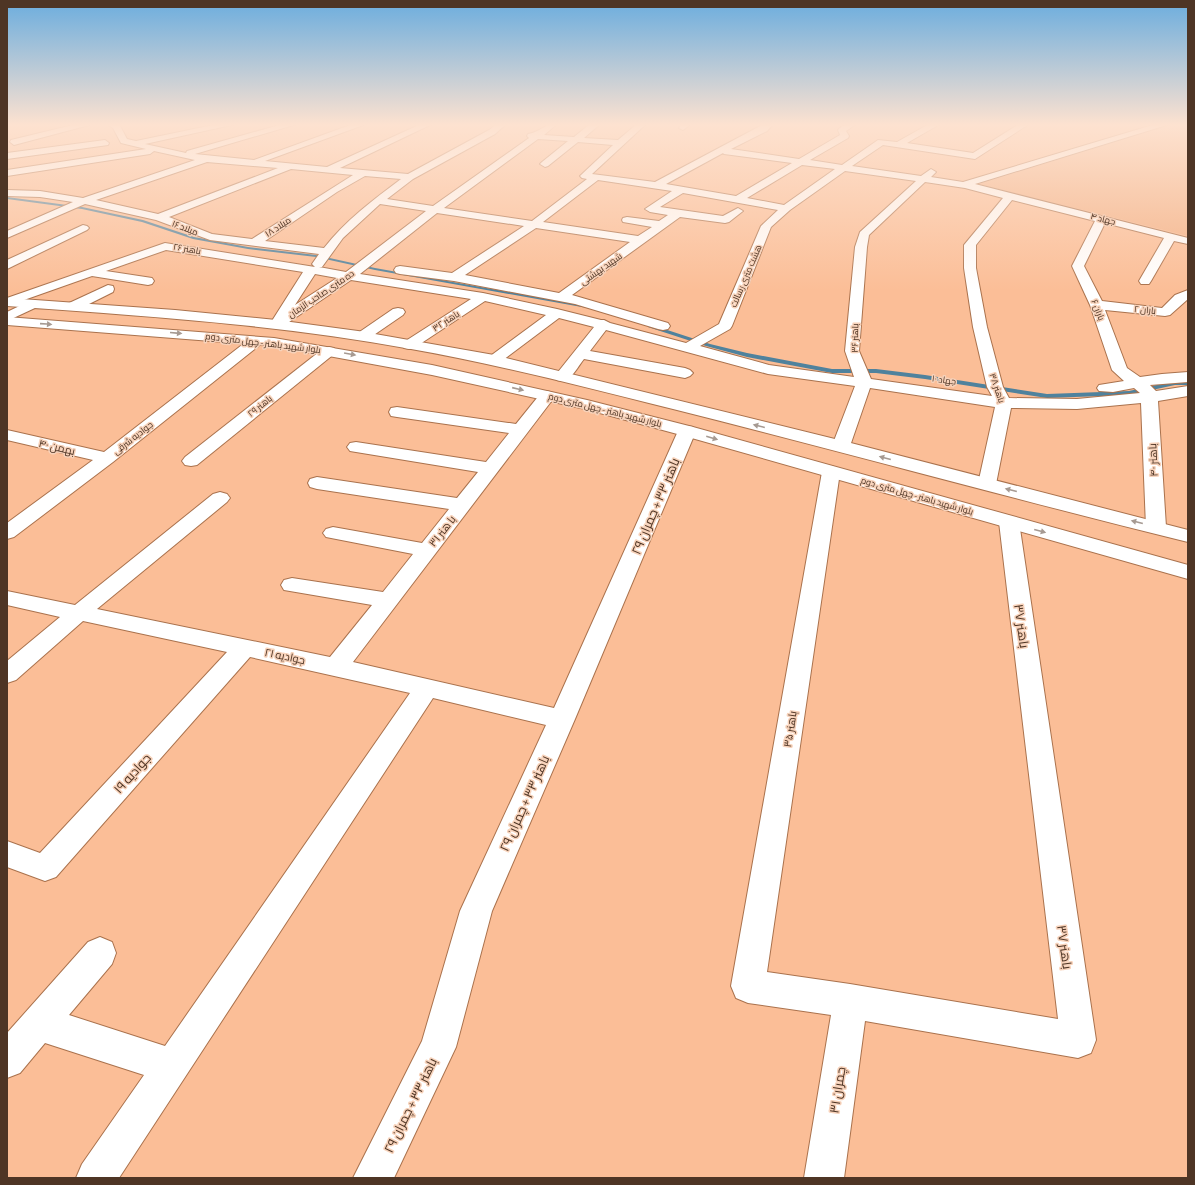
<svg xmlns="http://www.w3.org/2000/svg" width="1195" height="1185" font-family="'Alegreya Sans',Cairo,sans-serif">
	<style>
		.built { fill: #f3b084 }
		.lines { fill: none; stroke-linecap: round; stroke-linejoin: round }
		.stream { fill: #4f829d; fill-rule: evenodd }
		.street-casing { stroke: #aa724d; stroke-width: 2 }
		.secondary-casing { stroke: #aa724d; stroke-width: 2 }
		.primary-casing { stroke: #aa724d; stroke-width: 2 }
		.street { fill: #fff; fill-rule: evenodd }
		.secondary { fill: #fff; fill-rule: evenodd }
		.primary { fill: #fff; fill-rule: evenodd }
		.oneway { fill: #a69a92 }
		.labels { text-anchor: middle; stroke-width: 3; stroke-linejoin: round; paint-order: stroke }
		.far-street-label { font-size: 9px; fill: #4e3525; stroke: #f7d2ba }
		.street-label { font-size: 11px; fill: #4e3525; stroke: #f7d2ba }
		.near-street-label { font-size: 13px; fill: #4e3525; stroke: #f7d2ba }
	</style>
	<rect width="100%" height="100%" fill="#fbbe97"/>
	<path class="built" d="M1172,124L1188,126V236L979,184Z"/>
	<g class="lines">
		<g class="stream">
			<path d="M7,197L82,207L143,220L194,237L248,247L316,255L375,268L593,307L595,308L593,309L375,270L316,257L248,249L193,239L142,222L82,209L7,199Z"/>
			<path d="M648,325H652L710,344L747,353L832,369H876L925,375L1047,394L1129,391L1175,381H1188V385H1175L1129,395L1047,398L925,379L876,373H832L747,357L706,346L648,327Z"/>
		</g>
		<defs>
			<g id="street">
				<path d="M7,124H12L7,127Z"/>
				<path d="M77,124H93L14,145L10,142L11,140Z"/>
				<path d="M107,124H119L127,139L136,141L218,124H236L145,144L186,153L187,151L283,124H297L195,154L254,160L353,124H366L265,161L327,167L421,124H432L340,168L408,174L489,130L497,124H506L495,134L413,179L387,199L433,206L529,138L527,136L528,134C541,132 543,124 557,124L544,135L574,137L590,124H600L584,138L618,140L637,124H646L592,174L655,182L764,124H773L767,131L731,149L799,159L840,135L838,130C843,124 848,124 856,124L846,131L849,136L848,138L810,160L842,165L878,140L897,142L929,124H940L907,143L973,153L1019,124H1029L975,159L883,145L852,166L921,176L931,169L936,172L931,177L963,182L1156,124H1170L975,184L1188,238V244L1174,241L1151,281L1149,284H1141L1139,281L1164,238L1105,223L1084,266L1102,301L1162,308L1175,295L1188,290V299L1170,315L1165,316L1105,310L1127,368L1140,377L1162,374L1188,372V382L1150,385L1156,391L1188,386V396L1158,401L1166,527L1163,531L1156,533L1149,531L1146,527L1141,403L1077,409L1011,408L996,484L994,488L987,490L980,488L978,484L995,407L870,388L850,446L847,450L841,451L835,450L832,446L855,386L768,374L606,330L590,351L685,368L690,370L693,373L690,376L685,378L584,359C576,369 570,384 557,380L554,377L594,327L559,318L499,363L494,365L489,363L486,360L489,357L546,315L485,301L414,348L409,349L404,348L402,345L404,342L471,299L351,280L289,322L285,323L282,327L277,328L272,327L270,324L303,272L166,250L106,271L152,278L154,281L152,284L148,285L92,276L7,306V298L165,243L315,267L312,264L319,254L210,240L156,220L85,204L7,238V231L73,202L40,197L7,196V190L40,191L83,198L195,160L154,151L150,154L7,176V170L146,149L121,143L113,128ZM538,139L568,141L542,162L540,164L545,167L548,166L578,142L613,145L580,176L582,178L587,179L532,221L444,208ZM723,153L724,154L792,163L736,196L666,184ZM207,162L278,168L158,214L96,200ZM802,165L835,169L784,205L747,198ZM291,169L353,175L252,239L212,234L169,217ZM845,171L916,181L860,232L855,247L845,351L854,377L769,365L700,346L730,329L732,326L771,227L790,210ZM365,176L401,179C373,200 345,221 324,248L265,241L337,192ZM598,180L672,191L645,209L650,212L668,215L659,221L627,217L623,218L622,220L623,222L652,227L638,236L543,222ZM925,182L965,188L1003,198L964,245V268L973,327L987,387L992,396L871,379L859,351L867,247L869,235ZM683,193L778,210L761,226L719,324L686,343L610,323L604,320H601L557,309L483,293L360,274L437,213L524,226L452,273L400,266L396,267L394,270L396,273L400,274L454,281L575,304L658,329L663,330L668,329L670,326L668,323L572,295L680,217L725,223L729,222L743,211L738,208L723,216L660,207ZM1012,200L1095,221L1072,266L1090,305L1112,370L1124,381L1099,385L1097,388L1099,391L1113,392L1134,388L1140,393L1077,399L1009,398L1003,387L987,327L976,268V245ZM380,204L426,211L346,272L319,267H322L343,238ZM536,228L630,242L559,293L465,275ZM315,274L337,278L295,305Z"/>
				<path d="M682,124H691L683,130L679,128Z"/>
				<path d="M105,140L109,143L108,145L7,159V153Z"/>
				<path d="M83,225L87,226L89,228L87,230L7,269V260Z"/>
				<path d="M108,285L113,286L114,289L113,292L77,310H67L65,307L67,304Z"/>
				<path d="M398,308L403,309L405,312L403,315L368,339L363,340L358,339L356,336L358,333L393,309Z"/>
				<path d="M256,337L261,338L263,341L261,344L113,462L14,537L7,539V523L93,460L7,440V430L104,452L251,338Z"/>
				<path d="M329,347L334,348L336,351L334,354L197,465L191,466L185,465L182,461L185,457L324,348Z"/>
				<path d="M547,391L553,393L555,396L553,399L353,662L554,708L678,431L681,427L687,426L693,427L696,431L575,719L492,911L456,1047L394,1178H353L422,1041L460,911L546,725L433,698L119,1178H76L82,1164L144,1075L45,1043L20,1073L7,1078V1033L88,942L100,937L112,942L116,953L112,964L69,1015L165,1046L410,693L250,657L56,877L45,881L7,867V841L40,853L227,652L83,621L16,680L7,683V661L60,617L7,605V591L75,605L213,494L220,492L227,494L230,498L227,502L97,609L330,657L372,605L284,590L281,585L284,580L292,578L383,592L413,554L326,537L323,533L326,529L333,527L422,543L449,509L317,489L310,487L308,483L310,479L317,477L457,498L478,472L356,452L350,451L347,447L350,443L356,442L486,462L509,433L397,417L391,416L389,412L391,408L397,407L516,424L541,393Z"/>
				<path d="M831,466L837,468L840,472L767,972L850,984L1058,1019L999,522L1002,518L1009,516L1016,518L1019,522L1096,1040L1091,1053L1078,1058L865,1021L844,1178H804L831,1015L748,1003L736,998L731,986L822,472L825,468Z"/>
			</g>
			<g id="secondary">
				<path d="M7,298L175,310L276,320L358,331L494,355L847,442L1188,530V542C1017,500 848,453 677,410C589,388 501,365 411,349C277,324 142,316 7,306Z"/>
				<path d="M7,317L274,338L432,365L587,400L693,427L1188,565V579L681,435L585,409L432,375L274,346L7,325Z"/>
			</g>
			<path id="primary" d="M32,300L37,301L39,304L37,307L7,321V312Z"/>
		</defs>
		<use href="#street" class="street-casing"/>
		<use href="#secondary" class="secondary-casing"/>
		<use href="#primary" class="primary-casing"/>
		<use href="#street" class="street"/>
		<use href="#secondary" class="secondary"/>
		<use href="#primary" class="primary"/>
	</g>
	<defs><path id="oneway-solid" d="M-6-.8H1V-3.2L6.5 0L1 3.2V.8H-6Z"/></defs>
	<g class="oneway">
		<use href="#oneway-solid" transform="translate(46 324) rotate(4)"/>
		<use href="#oneway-solid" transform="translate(176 333) rotate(5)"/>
		<use href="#oneway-solid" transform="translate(350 354) rotate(10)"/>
		<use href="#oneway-solid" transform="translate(518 389) rotate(13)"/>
		<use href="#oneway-solid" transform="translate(759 426) rotate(-166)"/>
		<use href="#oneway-solid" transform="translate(712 438) rotate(16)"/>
		<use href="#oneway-solid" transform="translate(885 458) rotate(-165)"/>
		<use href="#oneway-solid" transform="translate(1011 490) rotate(-166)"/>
		<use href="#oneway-solid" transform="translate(1137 522) rotate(-166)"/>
		<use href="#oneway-solid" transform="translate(1040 531) rotate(15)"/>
	</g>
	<linearGradient id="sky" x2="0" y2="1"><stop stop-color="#6badde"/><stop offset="0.43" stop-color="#fde2d0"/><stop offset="1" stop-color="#fde2d0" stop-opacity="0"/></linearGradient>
	<rect width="1195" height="290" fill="url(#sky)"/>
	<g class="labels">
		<g class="far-street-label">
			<text transform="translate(1103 219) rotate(14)" y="3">جهاد ۴</text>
			<text transform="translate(278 227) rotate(-33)" y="3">میلاد ۱۸</text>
			<text transform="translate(185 228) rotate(21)" y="3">میلاد ۱۶</text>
			<text transform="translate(187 249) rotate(10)" y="3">باهنر ۲۶</text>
			<text transform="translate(601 269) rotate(-35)" y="3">شهید بهشتی</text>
			<text transform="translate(746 276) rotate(-67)" y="3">هشت متری رسالت</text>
			<text transform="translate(321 294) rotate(-34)" y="3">ده متری صاحب الزمان</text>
			<text transform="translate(1098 310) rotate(68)" y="3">باران ۶</text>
			<text transform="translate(1145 310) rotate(5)" y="3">باران ۲</text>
			<text transform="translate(446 321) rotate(-33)" y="3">باهنر ۳۲</text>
			<text transform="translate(855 338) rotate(-89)" y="3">باهنر ۳۶</text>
			<text transform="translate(263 343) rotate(7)" y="3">بلوار شهید باهنر - چهل متری دوم</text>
			<text transform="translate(944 380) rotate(8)" y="3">جهاد ۱۰</text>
			<text transform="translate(997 388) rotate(71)" y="3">باهنر ۳۸</text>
			<text transform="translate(260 406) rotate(-39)" y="3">باهنر ۲۹</text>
			<text transform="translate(605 410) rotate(14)" y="3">بلوار شهید باهنر - چهل متری دوم</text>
			<text transform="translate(133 438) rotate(-38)" y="3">جوادیه شرقی</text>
			<text transform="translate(917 496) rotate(16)" y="3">بلوار شهید باهنر - چهل متری دوم</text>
		</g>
		<g class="street-label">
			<text transform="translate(57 447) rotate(13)" y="4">بهمن ۴۰</text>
			<text transform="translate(1153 460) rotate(-93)" y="4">باهنر ۴۰</text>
			<text transform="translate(442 531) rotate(-52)" y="4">با هنر ۳۱</text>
			<text transform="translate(285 656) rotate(12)" y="4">جوادیه ۲۱</text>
			<text transform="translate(790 729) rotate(-81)" y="4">باهنر ۳۵</text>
		</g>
		<g class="near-street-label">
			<text transform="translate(655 506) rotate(-67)" y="5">باهنر ۳۳ + چمران ۲۹</text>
			<text transform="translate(1022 626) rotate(82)" y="5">باهنر ۳۷</text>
			<text transform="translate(132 773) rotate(-48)" y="5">جوادیه ۱۹</text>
			<text transform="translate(524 803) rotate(-66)" y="5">باهنر ۳۳ + چمران ۲۹</text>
			<text transform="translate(1065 947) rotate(82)" y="5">باهنر ۳۷</text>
			<text transform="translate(837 1090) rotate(-81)" y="5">چمران ۳۱</text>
			<text transform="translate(410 1105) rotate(-64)" y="5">باهنر ۳۳ + چمران ۲۹</text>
		</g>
	</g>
	<rect width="1195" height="1185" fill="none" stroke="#4e3525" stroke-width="16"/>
</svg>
